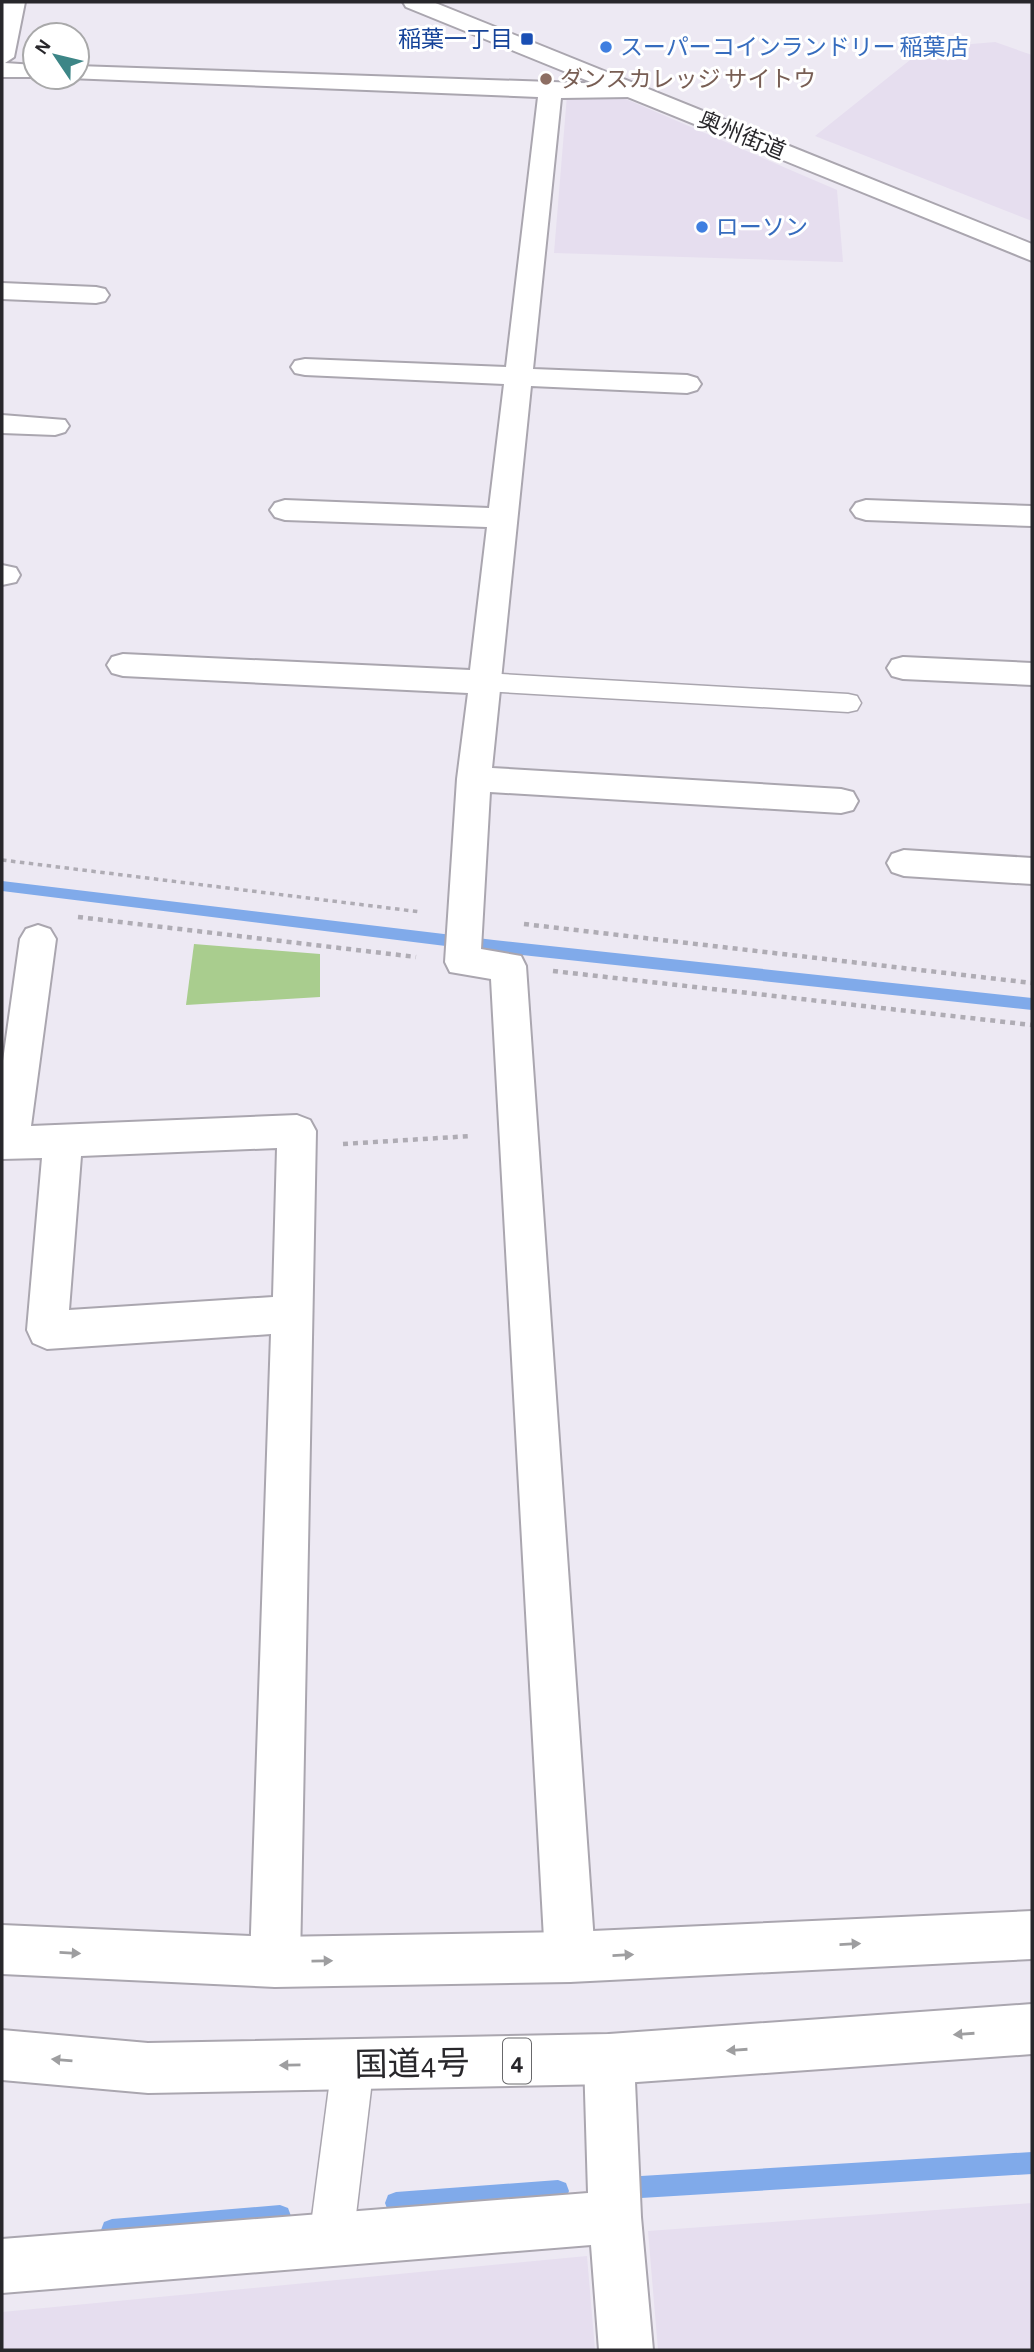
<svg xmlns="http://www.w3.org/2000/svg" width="1034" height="2352" font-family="'Alegreya Sans','Noto Sans JP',sans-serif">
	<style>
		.built { fill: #e6deef }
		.green { fill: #a9cd8e }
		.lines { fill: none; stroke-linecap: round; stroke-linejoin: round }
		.stream { fill: #80aaea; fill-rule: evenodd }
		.service-casing { stroke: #aaa6af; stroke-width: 3 }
		.minor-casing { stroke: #aaa6af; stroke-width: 4 }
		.tertiary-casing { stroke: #aaa6af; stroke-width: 4 }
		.trunk-casing { stroke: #aaa6af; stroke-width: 4 }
		.path-far1 { stroke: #afacb4; stroke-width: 3.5; stroke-dasharray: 4.5 4.5; stroke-linecap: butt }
		.path { stroke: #afacb4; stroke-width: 4.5; stroke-dasharray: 5 5; stroke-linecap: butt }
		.service { fill: #fff; fill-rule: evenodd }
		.minor { fill: #fff; fill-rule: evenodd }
		.tertiary { fill: #fff; fill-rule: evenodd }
		.trunk { fill: #fff; fill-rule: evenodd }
		.oneway { fill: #9e9ea0 }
		.transit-dot { fill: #1a4fb4; stroke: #fff; stroke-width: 2.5 }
		.shop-dot { fill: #3f7fe0; stroke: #fff; stroke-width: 2.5 }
		.education-dot { fill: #8d6e63; stroke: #fff; stroke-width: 2.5 }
		.labels { text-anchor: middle; stroke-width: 6; stroke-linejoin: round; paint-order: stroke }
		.far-transit-label { font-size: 23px; fill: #164399; stroke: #fff; text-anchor: end }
		.far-shop-label { font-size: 23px; fill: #366cbe; stroke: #fff; text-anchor: start }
		.far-education-label { font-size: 23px; fill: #785e54; stroke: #fff; text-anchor: start }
		.far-street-label { font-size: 23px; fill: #28272b; stroke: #fff }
		.shield { fill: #fff; stroke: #68686b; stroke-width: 2 }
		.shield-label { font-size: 26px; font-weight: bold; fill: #28272b }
		.near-street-label { font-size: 33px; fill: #28272b; stroke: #fff }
	</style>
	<rect width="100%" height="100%" fill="#ede9f3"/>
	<g class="built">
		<path d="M995,42L1032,55V221L815,136L925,48Z"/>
		<path d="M567,95L619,96L837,190L843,262L554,253Z"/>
		<path d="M1032,2203V2350H658L648,2231Z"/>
		<path d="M587,2256L595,2350H2V2312Z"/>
	</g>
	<path class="green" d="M194,944L320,954V997L186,1005Z"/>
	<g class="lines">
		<g class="stream">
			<path d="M2,881L494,940L1032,998V1010L494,952L2,891Z"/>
			<path d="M1032,2152V2174L641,2198L633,2195L630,2187L633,2179L641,2176Z"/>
			<path d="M558,2180L566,2183L569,2191L566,2199L558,2202L396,2214L388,2211L385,2203L388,2195L396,2192Z"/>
			<path d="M280,2205L288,2208L291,2216L288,2224L280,2227L112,2241L104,2238L101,2230L104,2222L112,2219Z"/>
		</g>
		<defs>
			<g id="service">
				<path d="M484,673L848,694L857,696L861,703L857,710L848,712L484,691L475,689L471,682L475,675Z"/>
				<path d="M353,2043L368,2049L374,2064L353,2240L346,2255L331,2262L316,2255L309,2240L332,2064L338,2049Z"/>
			</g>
			<g id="minor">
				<path d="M3,2H25L14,57L5,63L35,65V77H43H2Z"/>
				<path d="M77,66L639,85L643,90L639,95L631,97L561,98L533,369L687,375L697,378L701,384L697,390L687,393L531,386L492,768L841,789L853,792L858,801L853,810L841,813L490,792L481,949L521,956L526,966L595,1957L587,1974L570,1982L553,1974L545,1957L491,979L450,972L445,962L457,779L468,693L123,676L112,673L107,665L112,657L123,654L470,670L487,527L285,520L275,517L270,510L275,503L285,500L489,508L504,384L305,375L295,373L291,367L295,361L305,359L506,367L538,97L69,78L77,77Z"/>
				<path d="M2,283L96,287L105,289L109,295L105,301L96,303L2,299Z"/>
				<path d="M2,415L65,420L69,426L65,432L55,435L2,433Z"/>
				<path d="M866,500L1032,506V526L866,520L856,517L851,510L856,503Z"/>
				<path d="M2,565L16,568L20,575L16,582L2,585Z"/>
				<path d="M903,657L1032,663V685L903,679L892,676L887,668L892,660Z"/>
				<path d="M904,850L1032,858V884L904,876L892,872L887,863L892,854Z"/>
				<path d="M38,925L50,929L56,939L31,1126L297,1115L310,1120L316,1131L300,1962L292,1979L275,1987L258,1979L250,1962L271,1334L47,1349L33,1343L27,1330L42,1158L2,1159V1068L20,939L26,929ZM277,1148L273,1297L69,1310L81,1156Z"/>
				<path d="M609,2034L627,2041L634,2059L641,2217L653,2350H599L591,2245L2,2293V2239L588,2193L584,2059L591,2041Z"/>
			</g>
			<path id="tertiary" d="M403,2H433L1032,244V261L406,7Z"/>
			<g id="trunk">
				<path d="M1032,1911V1959L570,1982L275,1987L2,1974V1925L275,1937L570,1932Z"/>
				<path d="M1032,2004V2054L609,2084L148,2093L2,2080V2030L148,2043L609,2034Z"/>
			</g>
		</defs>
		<use href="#service" class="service-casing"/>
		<use href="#minor" class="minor-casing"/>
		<use href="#tertiary" class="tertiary-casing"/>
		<use href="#trunk" class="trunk-casing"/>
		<path class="path-far1" d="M2,860L421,912"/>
		<g class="path">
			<path d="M78,917L416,957"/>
			<path d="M524,924L1032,983"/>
			<path d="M553,971L1032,1025"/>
			<path d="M343,1144L471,1136"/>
		</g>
		<use href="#service" class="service"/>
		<use href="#minor" class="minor"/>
		<use href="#tertiary" class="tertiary"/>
		<use href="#trunk" class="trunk"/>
	</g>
	<defs><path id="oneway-solid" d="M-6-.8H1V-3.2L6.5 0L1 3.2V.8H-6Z" transform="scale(1.75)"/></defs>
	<g class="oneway">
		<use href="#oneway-solid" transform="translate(850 1944) rotate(-3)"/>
		<use href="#oneway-solid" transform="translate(70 1953) rotate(3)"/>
		<use href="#oneway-solid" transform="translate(623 1955) rotate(-3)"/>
		<use href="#oneway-solid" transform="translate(322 1961) rotate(-1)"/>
		<use href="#oneway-solid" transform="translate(964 2034) rotate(176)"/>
		<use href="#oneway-solid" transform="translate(737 2050) rotate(176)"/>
		<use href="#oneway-solid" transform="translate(62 2060) rotate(-175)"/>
		<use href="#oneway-solid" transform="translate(290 2065) rotate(179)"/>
	</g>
	<rect class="transit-dot" x="520" y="32" width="14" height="14" rx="3.5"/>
	<g class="shop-dot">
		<circle cx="606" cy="47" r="7"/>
		<circle cx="702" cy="227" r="7"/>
	</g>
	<circle class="education-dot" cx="546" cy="79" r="7"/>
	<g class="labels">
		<g class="far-transit-label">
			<text x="513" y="47">稲葉一丁目</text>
		</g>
		<g class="far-shop-label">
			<text x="620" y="55">スーパーコインランドリー 稲葉店</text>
			<text x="716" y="235">ローソン</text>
		</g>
		<g class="far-education-label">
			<text x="560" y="87">ダンスカレッジ サイトウ</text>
		</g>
		<g class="far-street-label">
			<text transform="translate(742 135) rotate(22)" y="8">奥州街道</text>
		</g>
		<rect class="shield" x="503" y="2038.5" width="28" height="45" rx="5"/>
		<g class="shield-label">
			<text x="517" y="2070">4</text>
		</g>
		<g class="near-street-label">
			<text transform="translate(412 2063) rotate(-1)" y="12">国道4号</text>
		</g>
	</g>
	<rect width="1034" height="2352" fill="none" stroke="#28272b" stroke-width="7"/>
	<g transform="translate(56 56) rotate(305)"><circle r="33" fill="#ffffff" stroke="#a9a9aa" stroke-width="2"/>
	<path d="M0-5L12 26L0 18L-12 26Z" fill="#3d8687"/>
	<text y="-10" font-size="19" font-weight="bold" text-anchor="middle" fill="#28272b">N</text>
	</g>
</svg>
